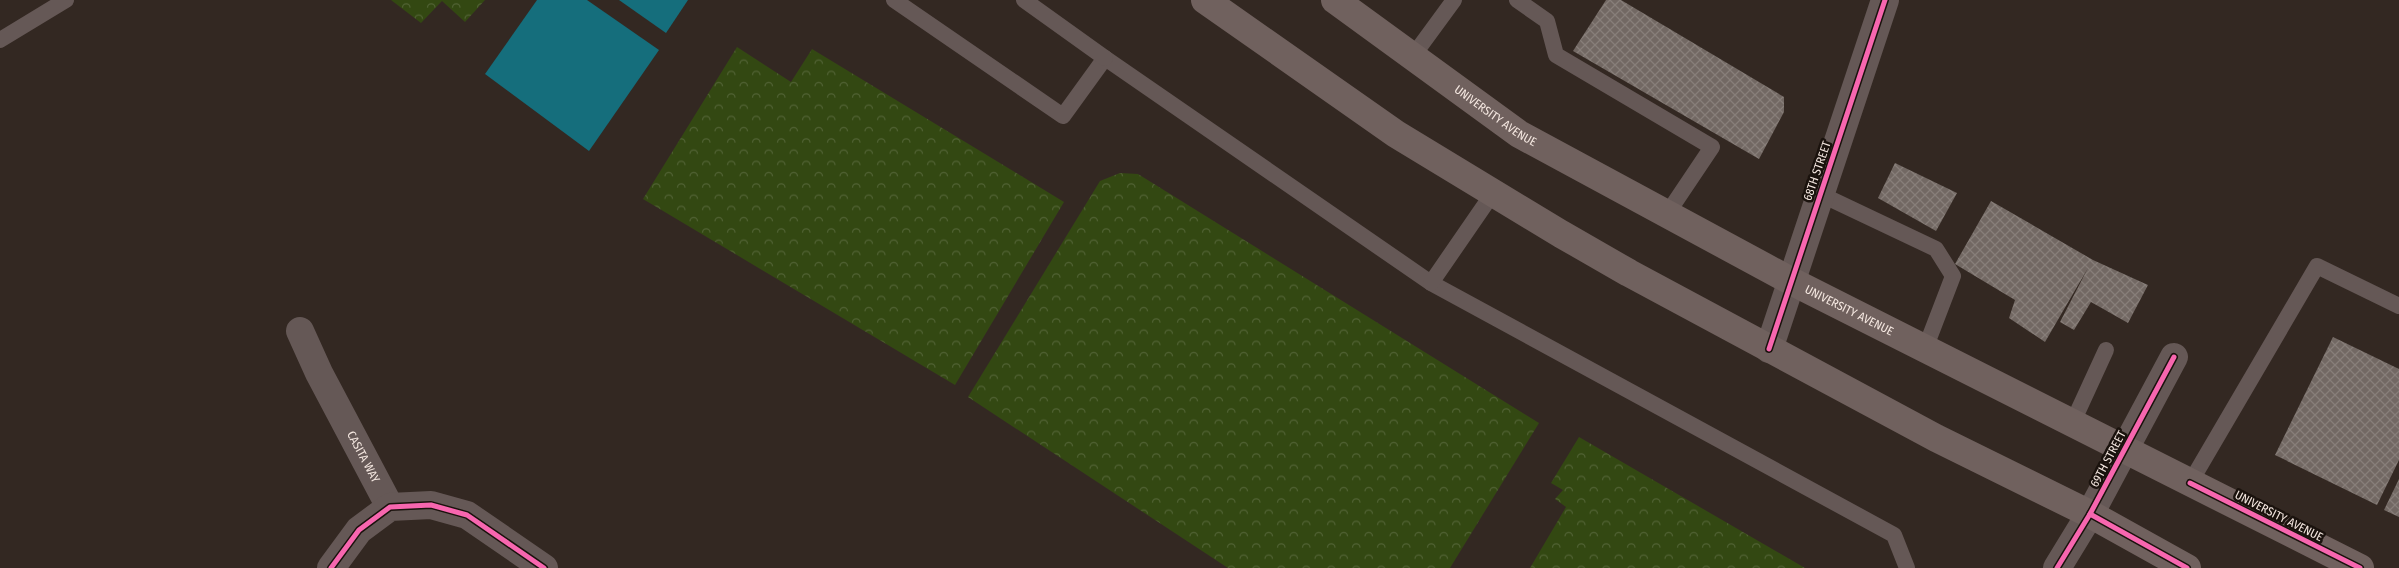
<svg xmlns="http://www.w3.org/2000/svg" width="2399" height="568" font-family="'Fira Sans Condensed',sans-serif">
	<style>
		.forest { fill: url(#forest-crowns) }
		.water { fill: #156e7c }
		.building { fill: url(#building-cross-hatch) }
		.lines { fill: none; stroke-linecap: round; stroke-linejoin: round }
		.lane { stroke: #655856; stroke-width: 16 }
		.street { stroke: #655856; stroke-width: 28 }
		.primary { stroke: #70615e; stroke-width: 28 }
		.cycleway-casing { stroke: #1a120d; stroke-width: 8 }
		.cycleway { stroke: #f766af; stroke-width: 5 }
		.labels { text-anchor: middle; stroke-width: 5; stroke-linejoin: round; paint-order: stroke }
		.street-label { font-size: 12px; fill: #f4e7e0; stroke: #1a120d }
	</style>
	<defs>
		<pattern id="forest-crowns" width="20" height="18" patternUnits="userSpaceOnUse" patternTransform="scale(1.25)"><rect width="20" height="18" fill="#334812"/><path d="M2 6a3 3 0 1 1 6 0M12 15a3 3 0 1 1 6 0" fill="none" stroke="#516234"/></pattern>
		<pattern id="building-cross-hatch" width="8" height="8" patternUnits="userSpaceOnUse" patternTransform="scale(1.25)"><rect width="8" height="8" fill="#726863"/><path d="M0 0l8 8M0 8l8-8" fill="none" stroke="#877e79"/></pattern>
	</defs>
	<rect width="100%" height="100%" fill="#332822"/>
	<g class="forest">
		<path d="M391,0H485L465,22L442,1L421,23Z"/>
		<path d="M737,47L791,82L812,49L1064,202L955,385L643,199Z"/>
		<path d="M1120,173L1138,174L1539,423L1450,568H1228L968,397L1100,181Z"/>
		<path d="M1579,437L1805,568H1530L1566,507L1555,499L1563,490L1551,483Z"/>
	</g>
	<g class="water">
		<path d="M537,0H587L659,50L589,151L485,74Z"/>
		<path d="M619,0H688L666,33Z"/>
	</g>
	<g class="building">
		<path d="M1606,0H1621L1784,97V112L1759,159L1573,51Z"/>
		<path d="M1895,163L1957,193L1936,231L1878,198Z"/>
		<path d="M1991,201L2093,260L2148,285L2128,323L2091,302L2074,330L2060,322L2088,268L2045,342L2009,318L2015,300L1955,264Z"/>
		<path d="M2333,337L2399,369V460L2377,505L2275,455Z"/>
		<path d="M2399,479V517L2384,510Z"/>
	</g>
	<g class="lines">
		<g class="lane">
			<path d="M894,0L1063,116L1105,58L1431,283L1894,535L1907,568"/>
			<path d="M1024,0L1105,58"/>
			<path d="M1517,0L1547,21L1556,55L1712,147L1667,214"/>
			<path d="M0,40L66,0"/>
			<path d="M1413,56L1454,0"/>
			<path d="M1820,194L1936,249L1953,276L1925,349"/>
			<path d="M1431,283L1493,193"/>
			<path d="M2072,424L2106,350"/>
			<path d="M2190,483L2317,266L2399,306"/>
		</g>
		<g class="street">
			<path id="s1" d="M300,331L319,373L390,507"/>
			<path d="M1769,349L1885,0"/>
			<path d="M331,568L359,530L390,507L431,505L467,515L544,568"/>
			<path d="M2057,568L2090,514L2174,357"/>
		</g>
		<g class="primary">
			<path d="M1205,0L1396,134L1561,234L1629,273L1936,438L2090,514L2187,568"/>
			<path id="s2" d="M1335,0L1519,134L1791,281L2360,568"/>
		</g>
		<defs>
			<g id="cycleway">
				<path d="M1769,349L1885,0"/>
				<path d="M2190,483L2360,568"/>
				<path d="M2090,514L2187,568"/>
				<path d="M331,568L359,530L390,507L431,505L467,515L544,568"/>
				<path d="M2057,568L2090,514L2174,357"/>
			</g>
		</defs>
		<use href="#cycleway" class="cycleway-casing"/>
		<use href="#cycleway" class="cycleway"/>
	</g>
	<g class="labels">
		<g class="street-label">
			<text dy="4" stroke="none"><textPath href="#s2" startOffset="198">UNIVERSITY AVENUE</textPath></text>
			<text transform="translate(1817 171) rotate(-71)" y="4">68TH STREET</text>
			<text dy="4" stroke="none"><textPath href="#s2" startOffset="602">UNIVERSITY AVENUE</textPath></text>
			<text dy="4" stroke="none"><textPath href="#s1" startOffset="141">CASITA WAY</textPath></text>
			<text transform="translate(2108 459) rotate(-62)" y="4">69TH STREET</text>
			<text transform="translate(2279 516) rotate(27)" y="4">UNIVERSITY AVENUE</text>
		</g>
	</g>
</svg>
